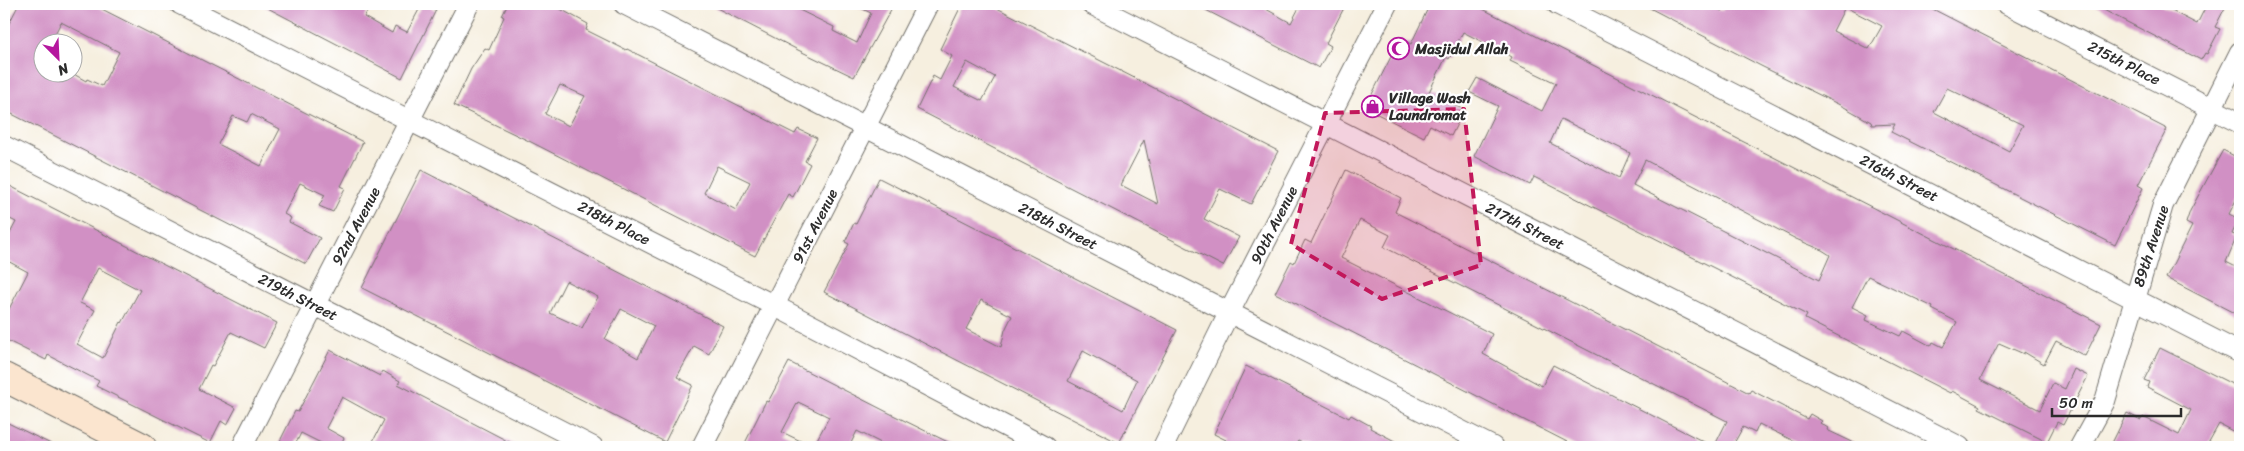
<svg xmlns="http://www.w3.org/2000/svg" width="2244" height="451" font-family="Sriracha,sans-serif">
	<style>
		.building { fill: #d190c4; fill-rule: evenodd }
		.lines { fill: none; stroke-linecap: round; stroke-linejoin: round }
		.street-casing { stroke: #72706a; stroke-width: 22 }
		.secondary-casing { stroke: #72706a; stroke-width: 30 }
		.street { stroke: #fff; stroke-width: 20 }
		.secondary { stroke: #fbe5cf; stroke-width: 28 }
		.marked { fill: #c2185b; fill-opacity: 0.2; stroke: #c2185b; stroke-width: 4; stroke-dasharray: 10 6; stroke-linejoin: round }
		.labels { text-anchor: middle; stroke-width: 4.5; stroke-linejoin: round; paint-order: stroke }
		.poi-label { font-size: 15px; font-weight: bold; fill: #2b2b2b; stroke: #fff; text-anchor: start }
		.street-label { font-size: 15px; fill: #2b2b2b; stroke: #fff }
	</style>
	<rect width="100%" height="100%" fill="#fff"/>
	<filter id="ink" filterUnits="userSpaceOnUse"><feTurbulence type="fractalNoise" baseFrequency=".02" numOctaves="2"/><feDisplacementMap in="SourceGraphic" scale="10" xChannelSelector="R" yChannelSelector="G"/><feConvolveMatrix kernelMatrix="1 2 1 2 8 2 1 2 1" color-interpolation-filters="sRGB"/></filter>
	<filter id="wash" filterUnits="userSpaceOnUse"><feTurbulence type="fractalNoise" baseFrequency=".0096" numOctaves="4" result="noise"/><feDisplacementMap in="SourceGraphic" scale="20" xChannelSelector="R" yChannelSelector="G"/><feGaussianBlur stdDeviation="1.12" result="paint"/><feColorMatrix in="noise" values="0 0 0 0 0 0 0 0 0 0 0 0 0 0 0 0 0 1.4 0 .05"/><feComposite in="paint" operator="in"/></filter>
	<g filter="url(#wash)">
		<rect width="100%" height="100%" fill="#f6efdf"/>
		<g id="blocks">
			<g class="building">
				<path d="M19,4H92L363,142L341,186L345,188L333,212L319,206L325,195L300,183L284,214L291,218L289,222L320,238L306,264L4,110V33ZM61,22L119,52L102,86L87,79L86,81L70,72H42V42H51ZM251,114L280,129L261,166L218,144L233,116L247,122Z"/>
				<path d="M260,4H372L364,17L392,33L395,26L407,32L422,4L436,10L402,78Z"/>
				<path d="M508,4H551L588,24L586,30L626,50L627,49L795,134L798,129L817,138L805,161L810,164L793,197L788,194L755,256L531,142L454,105L471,69L485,48L489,50L504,17L502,16ZM560,85L585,96L569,126L545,114ZM717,166L750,182L736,210L704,193Z"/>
				<path d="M709,4H787L834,27L833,31L857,43L871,13L852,4H894L854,77L798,50Z"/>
				<path d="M962,4H989L1278,151L1251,204L1220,189L1204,219L1239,237L1223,266L917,109L933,76L940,80L952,56L940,49ZM967,62L995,77L982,101L954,87ZM1144,140L1158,204L1121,185Z"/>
				<path d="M1194,4H1257L1291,23L1301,4H1346L1326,43L1331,46L1319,68Z"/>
				<path d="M1430,4H1473L2101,324L2085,356L2056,341L2044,364L2024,352V354L1999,343L1980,380L2040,410L2053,383L2065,389L2074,369L2088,376L2063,425L2057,422L2047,442L1979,408L1980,406L1952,391L1950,393L1805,319L1807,315L1534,177L1530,185L1474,156L1498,106L1469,92L1477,78L1542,111L1556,83L1510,61L1512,57L1463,32L1449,59L1446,57L1429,92L1464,110L1451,136L1430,125L1424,137L1365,108L1400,39L1411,44ZM1561,119L1630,153L1619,178L1550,143ZM1645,160L1796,239L1822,250L1830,255L1819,280L1633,185ZM1868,276L1933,307L1932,309L1957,322L1943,347L1933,342L1931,346L1903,331L1900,336L1866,320L1868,315L1852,307Z"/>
				<path d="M1642,4H1708L1722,11L1727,4H1923L2167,129L2138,185L2143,188L2115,245L1891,132L1895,124L1872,125L1871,122L1844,107L1761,66ZM1845,7L1882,26L1869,49L1833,31ZM1947,88L2023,125L2009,151L1934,112Z"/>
				<path d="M2092,4H2158L2197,24L2207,4H2227L2215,27L2220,29L2207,54L2205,53L2201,60Z"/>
				<path d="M2223,150L2240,159V192L2229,214L2239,219L2232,234L2237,236L2226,262L2240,269V316L2166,278L2192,226L2186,223L2190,211Z"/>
				<path d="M421,170L723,326L709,354L694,346L677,377L693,385L665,442L362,288ZM566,281L598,297L582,328L550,313ZM621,309L654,326L638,358L605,339Z"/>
				<path d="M1346,170L1401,198L1395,212L1749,393L1751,390L1807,419L1810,414L1822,421L1820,423L1828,428L1827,430L1863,447H1806L1759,424L1755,433L1743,427L1732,447H1577L1289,300L1275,293L1291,261L1294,263L1305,240L1311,243ZM1360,220L1390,235L1384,247L1727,421L1714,447L1553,365L1542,386L1483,354L1492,334L1341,258Z"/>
				<path d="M879,178L1177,330L1119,443L824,292L849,244L845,242L854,223L856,224ZM981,300L1012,316L1005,330L1001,347L966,329ZM1083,351L1137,380L1123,410L1068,381Z"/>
				<path d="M8,185L277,323L264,348L231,332L213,366L211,365L199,389L236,408L227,425L221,421L210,443L96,386L99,381L48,355L46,360L4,339V307L9,309L28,272L4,259V245L16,222L4,216V194ZM98,268L140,290L122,323L121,322L103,358L77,344L95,310L80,303Z"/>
				<path d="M2160,348L2240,388V435L2219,424L2206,447H2110L2127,413L2141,420L2143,417L2179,435L2191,410L2147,387L2149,382L2144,380Z"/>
				<path d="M330,350L380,376L383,371L400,381L398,384L519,447H370L384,420L342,397L326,428L344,438L339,447H329L301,433L294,447H277L295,411L298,412Z"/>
				<path d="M789,362L891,414L958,447H889L857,431L849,447H743L766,401L768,402ZM798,402L829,417L813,447L782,432Z"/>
				<path d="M1246,366L1349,418L1351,415L1371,426L1370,428L1406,447H1311L1298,441L1294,447H1222L1226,440L1214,434Z"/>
				<path d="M4,421L57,447H4Z"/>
			</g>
		</g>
	</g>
	<g filter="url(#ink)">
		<use href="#blocks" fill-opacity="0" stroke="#72706a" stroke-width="1"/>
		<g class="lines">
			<defs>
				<g id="street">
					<path d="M180,4L775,306L1045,447"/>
					<path d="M624,4L1493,447"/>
					<path d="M1091,4L1960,447"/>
					<path d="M1557,4L2240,353"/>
					<path d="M2007,4L2240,123"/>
					<path d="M4,146L593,447"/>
					<path d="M242,447L469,4"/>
					<path d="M702,447L928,4"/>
					<path d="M1163,447L1229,313L1387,4"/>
					<path d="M2080,447L2105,401L2163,205L2240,52"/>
				</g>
				<path id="secondary" d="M4,377L142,447"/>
			</defs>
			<use href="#street" class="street-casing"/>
			<use href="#secondary" class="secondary-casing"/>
			<use href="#street" class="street"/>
			<use href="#secondary" class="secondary"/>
		</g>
	</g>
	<path class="marked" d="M1464,109L1481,265L1382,299L1291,244L1325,113Z"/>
	<defs>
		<symbol id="mosque-ring" viewBox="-11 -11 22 22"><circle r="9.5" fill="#fff" stroke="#b5179e" stroke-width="1.5"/><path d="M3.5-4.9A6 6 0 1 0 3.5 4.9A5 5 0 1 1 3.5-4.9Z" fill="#b5179e"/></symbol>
		<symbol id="shop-ring" viewBox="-11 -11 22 22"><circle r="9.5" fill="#fff" stroke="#b5179e" stroke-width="1.5"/><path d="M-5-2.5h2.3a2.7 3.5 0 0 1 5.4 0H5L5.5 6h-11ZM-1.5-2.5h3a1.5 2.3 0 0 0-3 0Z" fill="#b5179e"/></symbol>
	</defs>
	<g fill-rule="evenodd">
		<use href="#mosque-ring" x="1386" y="36" width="25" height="25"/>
		<use href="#shop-ring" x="1360" y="94" width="25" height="25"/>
	</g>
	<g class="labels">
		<g class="poi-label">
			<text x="1415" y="54">Masjidul Allah</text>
			<text x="1389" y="103">Village Wash<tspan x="1389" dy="17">Laundromat</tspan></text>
		</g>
		<g class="street-label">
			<text transform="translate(2124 63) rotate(27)" y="5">215th Place</text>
			<text transform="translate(1899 178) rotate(27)" y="5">216th Street</text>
			<text transform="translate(614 223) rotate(27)" y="5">218th Place</text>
			<text transform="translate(1274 225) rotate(-63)" y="5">90th Avenue</text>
			<text transform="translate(356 226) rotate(-62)" y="5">92nd Avenue</text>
			<text transform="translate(815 226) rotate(-63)" y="5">91st Avenue</text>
			<text transform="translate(1058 226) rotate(27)" y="5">218th Street</text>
			<text transform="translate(1525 226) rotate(27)" y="5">217th Street</text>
			<text transform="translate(2151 246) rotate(-72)" y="5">89th Avenue</text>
			<text transform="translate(298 297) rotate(27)" y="5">219th Street</text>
		</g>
	</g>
	<rect width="2244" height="451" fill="none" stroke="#fff" stroke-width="20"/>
	<g transform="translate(58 58) rotate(156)"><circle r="24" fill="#ffffff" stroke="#aaaaaa"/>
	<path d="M0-4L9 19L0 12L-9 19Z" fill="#b5179e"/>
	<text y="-8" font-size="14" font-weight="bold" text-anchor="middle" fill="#2b2b2b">N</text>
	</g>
	<path d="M2052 408v8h129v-8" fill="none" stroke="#2b2b2b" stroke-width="2.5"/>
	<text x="2059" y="408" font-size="15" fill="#2b2b2b" stroke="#ffffff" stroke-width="4" paint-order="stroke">50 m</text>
</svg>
